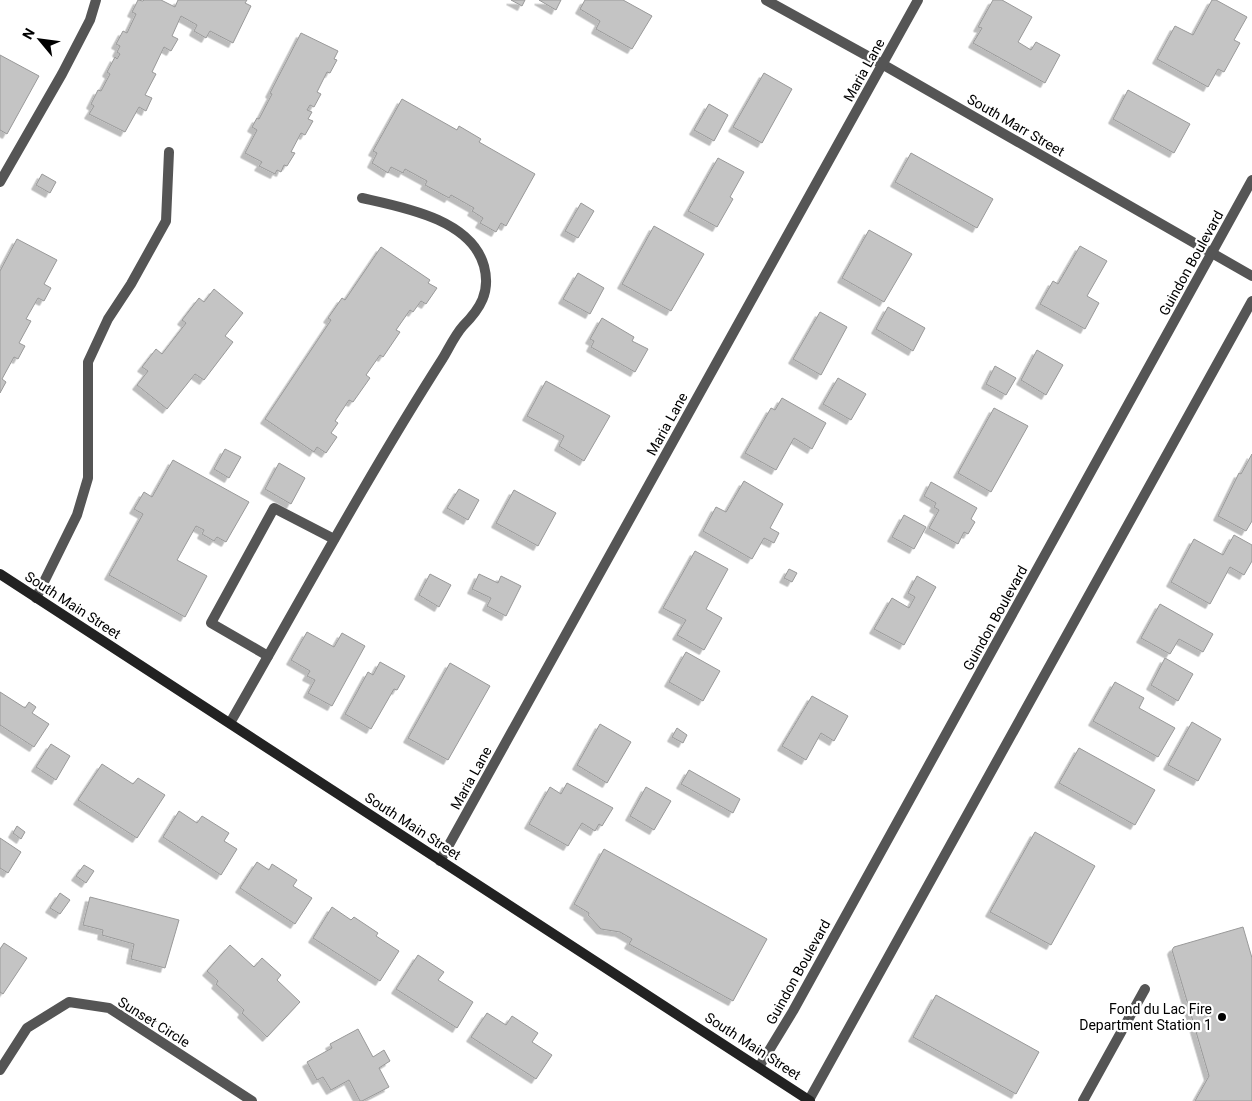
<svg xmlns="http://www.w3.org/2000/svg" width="1252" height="1101" font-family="Roboto,sans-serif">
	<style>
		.building { fill: #c4c4c4; stroke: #999; filter: url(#shadow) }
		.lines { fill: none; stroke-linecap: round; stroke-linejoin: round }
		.service { stroke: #555; stroke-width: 10 }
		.minor { stroke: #555; stroke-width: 10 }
		.secondary { stroke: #222; stroke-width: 10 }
		.poi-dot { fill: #000; stroke: #fff; stroke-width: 2 }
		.labels { text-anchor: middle; stroke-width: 4.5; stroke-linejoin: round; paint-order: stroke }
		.street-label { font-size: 14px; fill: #000; stroke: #fff }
		.poi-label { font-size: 14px; fill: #000; stroke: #fff; text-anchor: end }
	</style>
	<defs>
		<filter id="shadow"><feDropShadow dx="-4.5" dy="4.5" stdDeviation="0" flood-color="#0004"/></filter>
	</defs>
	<rect width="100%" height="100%" fill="#fff"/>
	<g class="building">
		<path d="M138,0L143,1L144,0H161L175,7L178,0H247L245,3L251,6L233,43L210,31L206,38L194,31L197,25L181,16L172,36L178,39L171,51L164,47L152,72L156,74L145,95L152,98L146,111L139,107L125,132L89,114L94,106L91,104L98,90L101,91L110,74L107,72L115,57L117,59L120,54L117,52L120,46L116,44L123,31L127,33L136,14L132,12Z"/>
		<path d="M511,0H525L522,6Z"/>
		<path d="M539,0H561L556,10Z"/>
		<path d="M585,0H623L652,16L632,49L596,29L600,21L580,9Z"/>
		<path d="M993,0H1002L1032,17L1018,42L1031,50L1036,42L1060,55L1045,83L973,43L982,28L978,27Z"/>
		<path d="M1212,0H1216L1247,17L1234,40L1240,43L1224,72L1218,69L1208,87L1157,59L1175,26L1193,35Z"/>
		<path d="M301,33L338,51L334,59L337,60L330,73L327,72L317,92L321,94L314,107L310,105L307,110L312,112L308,119L313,121L305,135L301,133L291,152L295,153L287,166L284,165L281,172L277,170L275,174L259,166L262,162L245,153L257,130L252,127L257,118L259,119L272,94L270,93Z"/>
		<path d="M0,55L39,76L7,134L0,130Z"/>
		<path d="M764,73L792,89L762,143L733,127Z"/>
		<path d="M1128,90L1190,124L1174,153L1113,119Z"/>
		<path d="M402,99L457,130L459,126L481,139L479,142L535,174L506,226L501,223L496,232L480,223L483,218L472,211L474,208L451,195L449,198L425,185L427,181L405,169L403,173L391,167L388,173L372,163L377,153L373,151Z"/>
		<path d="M709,104L728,115L714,141L694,130Z"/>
		<path d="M911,153L993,199L977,228L895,182Z"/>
		<path d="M718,158L744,172L730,197L733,199L717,227L688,211Z"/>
		<path d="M42,174L56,182L50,193L36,185Z"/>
		<path d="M581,203L594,211L578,238L565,231Z"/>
		<path d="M654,226L704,254L671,311L622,284Z"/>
		<path d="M869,230L912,254L884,302L842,278Z"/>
		<path d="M17,239L57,260L44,284L51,288L44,301L38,298L26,319L31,321L19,343L25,346L18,359L14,357L2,379L6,382L0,393V271Z"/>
		<path d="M1080,246L1107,261L1087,296L1099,303L1085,329L1040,304L1053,281L1058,284Z"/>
		<path d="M381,247L430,280L428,283L437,288L426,304L421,301L413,312L410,310L396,330L400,332L383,357L380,355L366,375L370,378L353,402L349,400L335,421L338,423L331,433L337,437L326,453L317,447L314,452L265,419L331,320L328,318L342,298L345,300Z"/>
		<path d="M578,273L604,288L590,314L563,299Z"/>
		<path d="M214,289L243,313L225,336L233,342L204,380L195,374L167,409L137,385L148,371L142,367L156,349L162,354L186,323L182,320L199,298L204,302Z"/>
		<path d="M888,307L925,328L913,351L876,329Z"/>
		<path d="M820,312L847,327L821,375L793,359Z"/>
		<path d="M602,318L634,337L632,341L648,349L635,372L591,347L594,341L590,339Z"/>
		<path d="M1037,350L1063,365L1046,395L1021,380Z"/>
		<path d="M995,366L1016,378L1006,395L986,384Z"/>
		<path d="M838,378L866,394L851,420L823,404Z"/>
		<path d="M546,381L610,416L584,461L559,446L564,436L527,416Z"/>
		<path d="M782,398L826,423L812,449L794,438L776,470L745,453L771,408L775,410Z"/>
		<path d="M994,408L1028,426L991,492L958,473Z"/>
		<path d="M225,449L241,457L229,478L214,469Z"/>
		<path d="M1252,454V521L1246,531L1218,516L1239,473L1241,474Z"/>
		<path d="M173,460L249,502L226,542L217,537L214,541L202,534L204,530L196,526L177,560L207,576L185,617L109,575L143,514L134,509L144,492L152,497Z"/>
		<path d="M279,463L305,478L291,504L265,489Z"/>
		<path d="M744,481L783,504L770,528L779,533L774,543L764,538L752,559L703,531L716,507L726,512Z"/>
		<path d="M931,482L977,508L971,519L975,522L968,534L964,532L958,544L929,528L939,510L934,507L936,503L924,496Z"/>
		<path d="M459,489L479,500L468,520L447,508Z"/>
		<path d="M514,490L556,513L538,546L496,523Z"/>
		<path d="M904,515L926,527L914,549L892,537Z"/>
		<path d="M1234,535L1252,545V561L1244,575L1230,567L1210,604L1171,582L1194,539L1223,555Z"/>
		<path d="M695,551L728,569L706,609L722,618L704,650L677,635L686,620L663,608Z"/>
		<path d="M789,569L797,573L792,582L784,578Z"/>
		<path d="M430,574L451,585L439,607L419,595Z"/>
		<path d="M479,574L498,583L501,576L521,586L506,616L487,606L491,598L472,589Z"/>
		<path d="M917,576L936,587L904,645L874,629L892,598L909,608L915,597L908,593Z"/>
		<path d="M1160,604L1213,634L1203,652L1179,639L1170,654L1141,638Z"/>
		<path d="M307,632L334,647L342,633L365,646L332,706L308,693L315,680L307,676L310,671L291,660Z"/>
		<path d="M686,652L720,671L703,701L669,682Z"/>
		<path d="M1165,658L1193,674L1178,701L1151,685Z"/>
		<path d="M380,662L405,676L397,690L394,689L371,729L345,714L368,672L373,675Z"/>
		<path d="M450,663L490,686L448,760L408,738Z"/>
		<path d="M1115,682L1144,698L1139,708L1175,728L1158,757L1093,721Z"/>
		<path d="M0,692L25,708L29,702L36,707L32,713L49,724L34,747L0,725Z"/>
		<path d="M812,696L848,716L834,741L821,733L806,760L782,746Z"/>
		<path d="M1192,722L1221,739L1198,781L1168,765Z"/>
		<path d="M600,724L631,742L607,783L577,765Z"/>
		<path d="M677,728L687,735L683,743L672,737Z"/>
		<path d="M51,744L70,756L56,780L36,767Z"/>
		<path d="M1079,748L1155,790L1135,825L1059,783Z"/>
		<path d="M102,764L133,784L138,778L165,795L137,838L78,800Z"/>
		<path d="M689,770L740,799L733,813L681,784Z"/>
		<path d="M567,783L613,808L602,826L599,824L595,831L582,823L568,846L529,824L550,787L561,794Z"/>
		<path d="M646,787L671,801L654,830L630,816Z"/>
		<path d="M179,811L197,823L202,816L229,833L224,841L237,849L221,875L163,837Z"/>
		<path d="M17,826L25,832L21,839L13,833Z"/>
		<path d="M1035,832L1095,866L1051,945L990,912Z"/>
		<path d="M0,838L21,852L8,873L0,868Z"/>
		<path d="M604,849L767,939L733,1001L629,944L632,939L620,932L601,929L588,915L589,913L574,904Z"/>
		<path d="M257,862L269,870L272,864L297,880L293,886L312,898L295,924L240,888Z"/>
		<path d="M84,865L94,871L86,883L76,876Z"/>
		<path d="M60,893L70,900L60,914L50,908Z"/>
		<path d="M90,897L179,920L165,968L131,959L134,944L102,935L103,930L83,925Z"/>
		<path d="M332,907L351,920L354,917L378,933L376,936L399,951L380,981L313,938Z"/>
		<path d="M1243,927L1252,958V1101H1195L1209,1076L1172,950L1174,947Z"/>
		<path d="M4,943L27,958L3,994L0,992V949Z"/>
		<path d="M230,945L254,967L262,958L281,975L277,980L300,1002L267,1037L242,1013L244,1010L216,984L218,981L207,971Z"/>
		<path d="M418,955L444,972L438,980L473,1002L457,1028L396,989Z"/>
		<path d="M936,995L1039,1052L1016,1094L913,1037Z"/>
		<path d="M487,1013L506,1025L512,1016L538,1033L532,1042L552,1055L536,1079L471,1037Z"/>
		<path d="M358,1029L373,1057L384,1050L390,1061L379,1068L389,1087L362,1101H360L349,1080L331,1090L323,1077L317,1080L307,1062L332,1048L330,1044Z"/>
	</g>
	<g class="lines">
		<g class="service">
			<path d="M0,182L62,74L90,20L96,0"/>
			<path d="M36,598L77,515L88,478V362L108,319L131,284L166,221L169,152"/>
			<path d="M268,656L211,623L274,508L334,539"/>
			<path d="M230,723C300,601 367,477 443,358C449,348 455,335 463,326C480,309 491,292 484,266C471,219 402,207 362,198"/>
			<path d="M1083,1101L1145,989"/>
		</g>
		<g class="minor">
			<path d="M766,0L882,64L1252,276"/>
			<path d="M440,861L918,0"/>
			<path d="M759,1067L793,1011L1252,180"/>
			<path d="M0,1070L27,1028L69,1002L109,1008L252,1101"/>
			<path d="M809,1100L1252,301"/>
		</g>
		<path class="secondary" d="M0,574L810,1101"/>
	</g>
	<circle class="poi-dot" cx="1222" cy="1017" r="5"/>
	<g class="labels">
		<g class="street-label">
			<text transform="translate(864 70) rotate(-61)" y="5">Maria Lane</text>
			<text transform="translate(1016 125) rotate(30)" y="5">South Marr Street</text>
			<text transform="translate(1191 263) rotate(-61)" y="5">Guindon Boulevard</text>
			<text transform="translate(667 424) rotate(-61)" y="5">Maria Lane</text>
			<text transform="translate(73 605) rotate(33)" y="5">South Main Street</text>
			<text transform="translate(995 618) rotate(-61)" y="5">Guindon Boulevard</text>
			<text transform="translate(471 778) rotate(-61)" y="5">Maria Lane</text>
			<text transform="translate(413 826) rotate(33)" y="5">South Main Street</text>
			<text transform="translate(798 972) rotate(-61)" y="5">Guindon Boulevard</text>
			<text transform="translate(154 1022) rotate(32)" y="5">Sunset Circle</text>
			<text transform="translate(753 1046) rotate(33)" y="5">South Main Street</text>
		</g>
		<g class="poi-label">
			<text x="1212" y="1014">Fond du Lac Fire<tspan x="1212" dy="16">Department Station 1</tspan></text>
		</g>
	</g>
	<g transform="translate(40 40) rotate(299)" stroke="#ffffff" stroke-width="4" paint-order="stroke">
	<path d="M0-4L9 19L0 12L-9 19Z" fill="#000000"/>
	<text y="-8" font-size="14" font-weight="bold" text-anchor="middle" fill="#000000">N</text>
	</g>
</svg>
